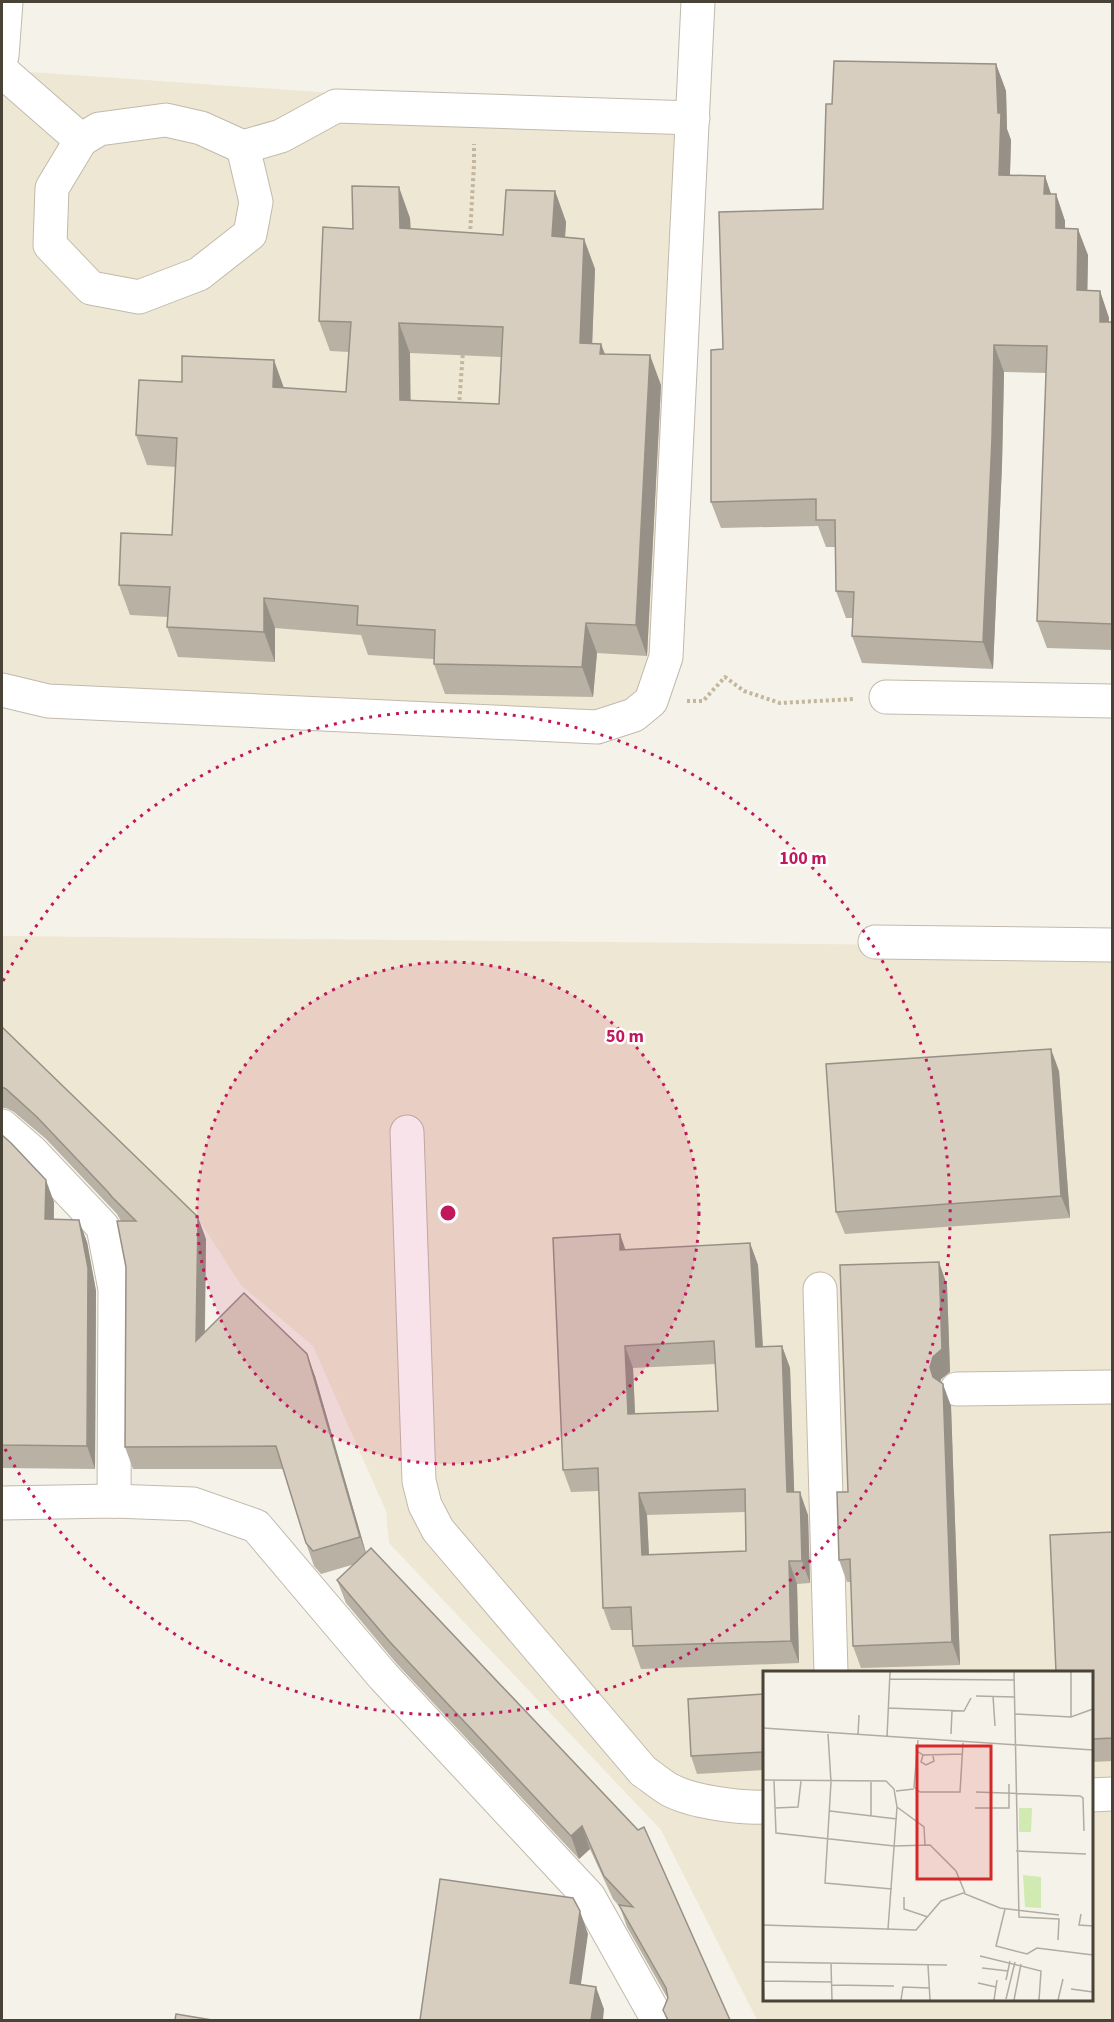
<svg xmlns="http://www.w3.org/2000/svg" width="1114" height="2022" font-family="'Source Sans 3',sans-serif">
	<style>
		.education { fill: #eee7d3; fill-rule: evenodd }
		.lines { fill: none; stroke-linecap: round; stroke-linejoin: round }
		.minor-casing { stroke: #c1baac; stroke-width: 35 }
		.path { stroke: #c3b69d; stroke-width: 4; stroke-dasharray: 3 3; stroke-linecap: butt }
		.minor { stroke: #fff; stroke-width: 33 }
		.wall { fill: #b9b1a4; fill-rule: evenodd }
		.shaded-wall { fill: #969086 }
		.building { fill: #d7cebf; stroke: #969086; stroke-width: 1.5; fill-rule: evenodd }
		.ring { fill: none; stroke: #c2185b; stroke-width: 3; stroke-dasharray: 3 6 }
		.inset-road { fill: none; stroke: #b0aca2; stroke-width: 1.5 }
		.view { fill: #d62828; fill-opacity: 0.15; stroke: #d62828; stroke-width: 3 }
		.inset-edge { fill: none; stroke: #494337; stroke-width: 3 }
		.centre { fill: #c2185b; stroke: #fff; stroke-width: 3 }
		.ring-label { font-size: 18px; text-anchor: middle; font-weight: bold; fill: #c2185b; stroke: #fff; stroke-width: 5; stroke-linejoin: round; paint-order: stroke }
	</style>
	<rect width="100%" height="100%" fill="#f5f2ea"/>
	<g class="education">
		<path d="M2,70L693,118L666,657L634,715L2,690Z"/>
		<path d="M2,936L1112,947V2020H757L661,1830L389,1543L386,1511L313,1346L241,1285L199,1220L2,1029ZM764,1672H1092V2000H764Z"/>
	</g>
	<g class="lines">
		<defs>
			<g id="minor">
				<path d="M2,56L6,2"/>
				<path d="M2,71L81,140L99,129L166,120L201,128L243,147L281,136L336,106L693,118"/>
				<path d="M81,140L52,188L50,245L91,288L139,297L199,274L250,234L256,202L243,147"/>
				<path d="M2,690L48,701L597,727L634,715L651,701L666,657L698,2"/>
				<path d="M886,697L1112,701"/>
				<path d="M875,942L1112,945"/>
				<path d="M2,1126L32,1152L103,1227L115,1289L114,1501"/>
				<path d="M407,1132L419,1481L425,1505L438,1530L643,1771C652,1777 661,1785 670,1790C693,1802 739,1808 764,1807"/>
				<path d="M820,1289L831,1672"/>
				<path d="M957,1389L1112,1387"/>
				<path d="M2,1503L114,1501L193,1504L256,1526L383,1676L589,1897L658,2020"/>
				<path d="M1092,1795L1112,1794"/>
			</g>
		</defs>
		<use href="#minor" class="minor-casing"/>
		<g class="path">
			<path d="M470,235L474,164V144"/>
			<path d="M459,406L463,351"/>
			<path d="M687,701H703L725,677L744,691L780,703L855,699"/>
		</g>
		<use href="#minor" class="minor"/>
	</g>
	<g class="wall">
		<path d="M996,64L1006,91L1007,129L1011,140L1010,175L1045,176L1051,194H1056L1065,221V228L1088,255L1087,290L1100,291L1109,318V322H1113V650L1047,648L1037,621L1046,373L1004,372L1002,465L993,669L862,663L852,636L853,618H846L836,591V547H826L818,526L721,528L711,502L723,349L823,209L832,104Z"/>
		<path d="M555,191L566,222L565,237L584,239L595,269L592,344H601L605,354L661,385L647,656L597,653L593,697L445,694L434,664V659L368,655L361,635L275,628V662L178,657L167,627L168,617L130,615L119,585L172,535L176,467L147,465L136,435L284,388L346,392L349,352L330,351L319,321L353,229L410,218L411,229L503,235ZM410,353L501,357L499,404L410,400Z"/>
		<path d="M2,1027L206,1239L205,1333L315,1376L366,1553L371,1548L730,2020H667L663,2010L668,1999L627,1927L620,1907L613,1899L590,1849L579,1859L397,1664L346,1603L337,1580L355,1564L321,1574L314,1566L306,1543L283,1469H133L125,1447L126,1267L121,1221L117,1214L46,1139L14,1112L6,1108H2Z"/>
		<path d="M1059,1071L1070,1218L845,1234L836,1212Z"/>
		<path d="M2,1135L54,1202V1219L87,1242L96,1291L95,1469L2,1468Z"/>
		<path d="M620,1234L625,1250L750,1243L758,1265L763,1346H782L790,1368L794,1492L808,1515L810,1583L797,1584L799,1663L641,1669L633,1646L632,1630H611L603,1608L599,1491L571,1492L563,1470ZM715,1364L718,1411L635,1414L633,1368ZM745,1512L746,1551L649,1555L647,1515Z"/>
		<path d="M947,1285L950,1372L941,1379L940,1382L951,1406L960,1665L861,1668L853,1646L851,1582H847L839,1560L848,1492Z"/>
		<path d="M1113,1532V1761L1092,1762V1672Z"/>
		<path d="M765,1694V1770L697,1774L691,1756Z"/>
	</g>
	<g class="shaded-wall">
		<path d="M996,64L1006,91L1007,129L1011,140L1009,202L999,175Z"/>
		<path d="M1045,176L1054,203L1044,194Z"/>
		<path d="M399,187L410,218L411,258L400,228Z"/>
		<path d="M555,191L566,222L563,267L552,236Z"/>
		<path d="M1056,194L1065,221V255L1056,228Z"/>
		<path d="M1078,229L1088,255L1087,317L1077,290Z"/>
		<path d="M584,239L595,269L591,374L580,343Z"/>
		<path d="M1100,291L1109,318V349L1100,322Z"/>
		<path d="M399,323L410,353L411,430L400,400Z"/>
		<path d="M601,344L612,374L600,354Z"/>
		<path d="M994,345L1004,372L1002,465L993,669L983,642Z"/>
		<path d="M650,355L661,385L647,656L636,625Z"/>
		<path d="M274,360L285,391L273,387Z"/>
		<path d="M264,598L275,628V662L264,632Z"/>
		<path d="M586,623L597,653L593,697L582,667Z"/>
		<path d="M1051,1049L1059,1071L1070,1218L1061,1196Z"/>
		<path d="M46,1180L54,1202L53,1241L45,1219Z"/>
		<path d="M198,1217L206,1239L204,1364L196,1341Z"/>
		<path d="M79,1220L87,1242L96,1291L95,1469L87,1446Z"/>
		<path d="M620,1234L628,1257L620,1250Z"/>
		<path d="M750,1243L758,1265L764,1369L756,1347Z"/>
		<path d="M939,1262L947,1285L950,1372L941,1379L938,1390L930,1367Z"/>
		<path d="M625,1346L633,1368L636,1437L628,1414Z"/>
		<path d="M782,1346L790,1368L795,1515L787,1492Z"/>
		<path d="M307,1354L315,1376L368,1560L360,1537Z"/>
		<path d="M943,1384L951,1406L960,1665L952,1642Z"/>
		<path d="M800,1492L808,1515L810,1583L802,1561Z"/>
		<path d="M639,1493L647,1515L650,1578L642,1555Z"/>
		<path d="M789,1561L797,1584L799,1663L791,1641Z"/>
		<path d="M582,1826L590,1849L579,1859L571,1836Z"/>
		<path d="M580,1911L588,1934L578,2005L570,1983Z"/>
		<path d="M596,1987L604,2009L603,2020H591Z"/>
	</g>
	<g class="building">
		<path d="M834,61L996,64L998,113H1001L999,175L1045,176L1044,194H1056V228L1078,229L1077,290L1100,291V322H1113V624L1037,621L1047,346L994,345L992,438L983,642L852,636L854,592L836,591L835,520H816V499L711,502V350L723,349L719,212L823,209L826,104H832Z"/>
		<path d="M352,186L399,187L400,228L503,235L506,190L555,191L552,236L584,239L580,343L601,344L600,354L650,355L636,625L586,623L582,667L434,664L435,630L357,625L358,606L264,598V632L167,627L170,587L119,585L121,533L172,535L177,438L136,435L139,380L182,382V356L274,360L273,387L346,392L351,322L319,321L323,227L353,229ZM399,323L503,327L499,404L400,400Z"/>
		<path d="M2,1027L198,1217L196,1341L244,1293L307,1354L360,1537L313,1551L306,1543L276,1446L125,1447L126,1267L117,1221H136L112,1197L108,1192L37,1117L6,1089L2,1087Z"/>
		<path d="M1051,1049L1061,1196L836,1212L826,1064Z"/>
		<path d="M2,1135L11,1143L46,1180L45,1219L79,1220L88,1268L87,1446L2,1445Z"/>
		<path d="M620,1234V1250L750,1243L756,1347L782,1346L787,1492H800L802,1561H789L791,1641L633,1646L631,1607L603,1608L598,1468L563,1470L553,1238ZM714,1341L718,1411L628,1414L625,1346ZM745,1489L746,1551L642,1555L639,1493Z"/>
		<path d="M939,1262L942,1349L933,1357L930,1367L933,1377L943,1384L952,1642L853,1646L850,1559L839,1560L837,1492H848L840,1265Z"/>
		<path d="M1113,1532V1738L1092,1739V1672H1056L1050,1535Z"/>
		<path d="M371,1548L638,1830L644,1827L730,2020H668L663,2010L668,1998L666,1988L619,1905L633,1907L604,1876L582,1826L571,1836L389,1641L337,1580Z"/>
		<path d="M765,1694V1752L691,1756L688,1699Z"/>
		<path d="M440,1879L573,1898L580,1911L570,1983L596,1987L591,2020H420Z"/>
		<path d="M176,2014L212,2020H175Z"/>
	</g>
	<circle cx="448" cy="1213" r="251" fill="#c2185b" fill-opacity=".12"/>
	<g class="ring">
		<circle cx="448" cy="1213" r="251"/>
		<path d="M3 981A502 502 0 1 1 3 1445"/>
	</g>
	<g transform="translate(763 1671)">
		<rect width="330" height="330" fill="#f5f2ea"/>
		<path d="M256,137H269L268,161H256ZM260,204L278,206V237L262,236Z" fill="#d0eab2"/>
		<path class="inset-road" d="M251,1L256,246L296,248L295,269M308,1V46M127,8L251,9M213,25L251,26M230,25L232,55M125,37L201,40L208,27M252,43L308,46L330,38M330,48V71M0,57L330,79M65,63L68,111L62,212L129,218M188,63L189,40M95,64L96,44M124,66L127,1M155,69L151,116L157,121H197L200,72M154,80L160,84L200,83M160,84L158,91L163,94L171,90L170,85M0,109L123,110L131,118L134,136L125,258M11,110L13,162L131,175L167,174L193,200L202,222M108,111V145M133,120L151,118M213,121L317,125L320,127L321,160M134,136L161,156L162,174M12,137L35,136L38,110M212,137H246V113M67,140L134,148M253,180L323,183M141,226V238L165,246M242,238L233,275L264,283L274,277L330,284M318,243L316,254L330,255M0,254L153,259L178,230L200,222L237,237L296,244M217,285L278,300L276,329M0,291L184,294M68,292L69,329M165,294L167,329M219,297L245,300M0,302L1,329M243,309L247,290M0,310L69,311M215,312L233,316M69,314L131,315M308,318L330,321M243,328L252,291M138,329L140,316L166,317M231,329L234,309M251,329L258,293M295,329L300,308"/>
		<path class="view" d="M154,75H228V208H154Z"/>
		<rect width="330" height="330" class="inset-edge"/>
	</g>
	<circle cx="448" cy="1213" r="9" class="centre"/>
	<g class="ring-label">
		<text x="803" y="864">100 m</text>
		<text x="625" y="1042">50 m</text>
	</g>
	<rect width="1114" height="2022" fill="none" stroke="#494337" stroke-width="6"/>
</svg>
